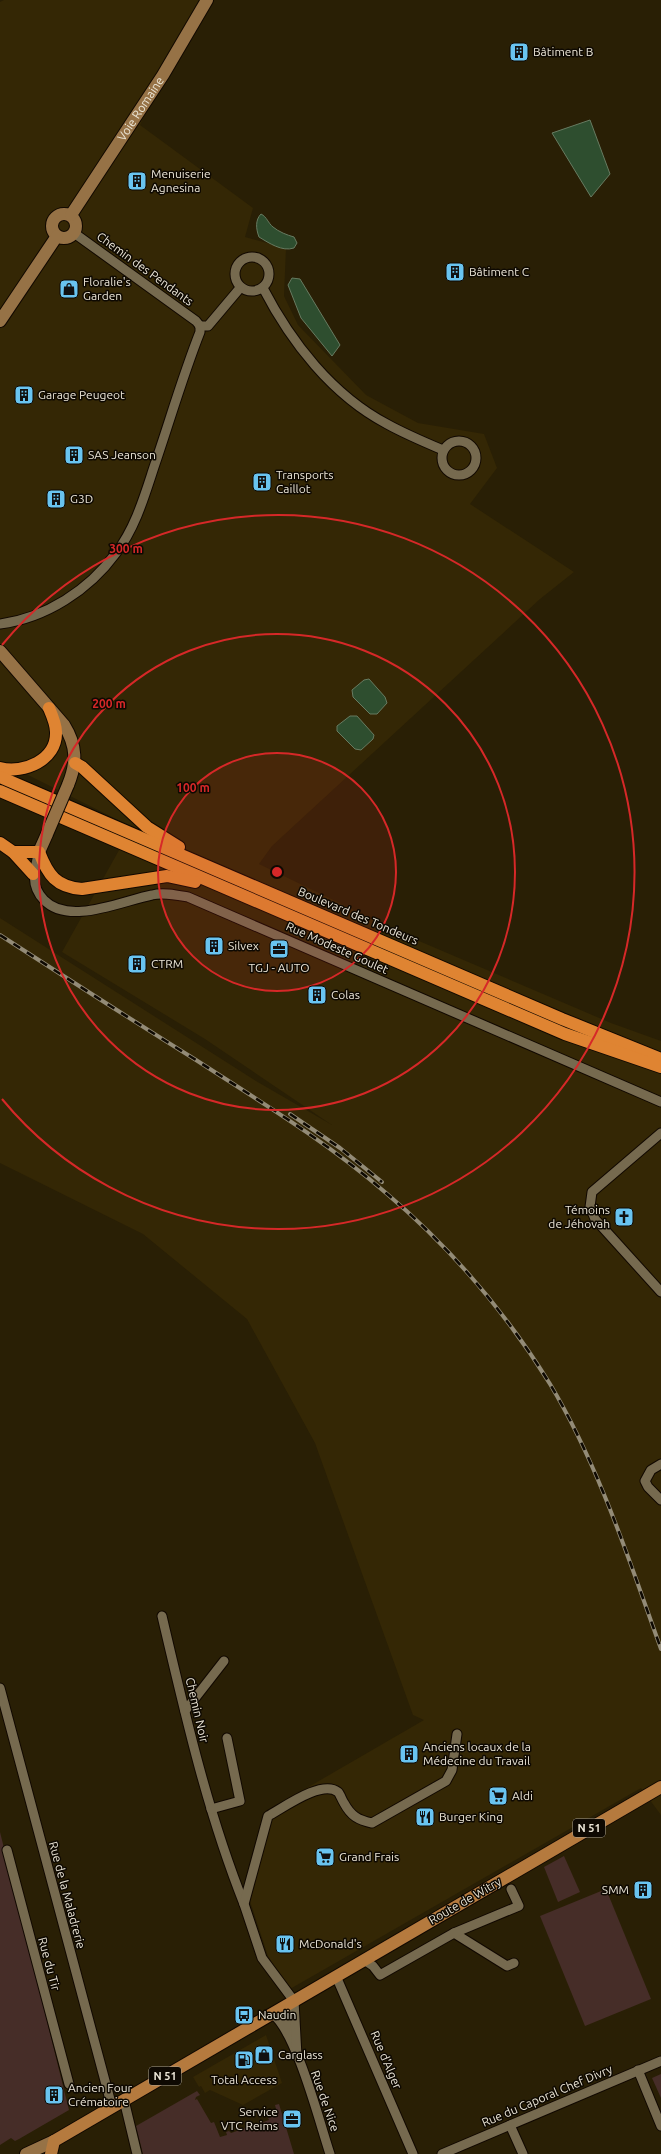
<svg xmlns="http://www.w3.org/2000/svg" width="661" height="2154" font-family="Ubuntu,sans-serif">
	<style>
		.built { fill: #342705 }
		.green { fill: #462d28 }
		.water { fill: #2e4e2f; stroke: #677b61 }
		.lines { fill: none; stroke-linecap: round; stroke-linejoin: round }
		.street-casing { stroke: #110800; stroke-width: 11 }
		.secondary-casing { stroke: #110800; stroke-width: 14 }
		.primary-casing { stroke: #110800; stroke-width: 14 }
		.highway-casing { stroke: #110800; stroke-width: 14 }
		.street { stroke: #766a4f; stroke-width: 9 }
		.secondary { stroke: #967246; stroke-width: 12 }
		.primary { stroke: #b57a3e; stroke-width: 12 }
		.highway { stroke: #df8432; stroke-width: 12 }
		.rail-casing { stroke: #938b77; stroke-width: 4 }
		.rail { stroke: #0e0902; stroke-width: 2.5; stroke-dasharray: 8; stroke-linecap: butt }
		.secondary-bridge-casing { stroke: #110800; stroke-width: 14; stroke-linecap: butt }
		.secondary-bridge { stroke: #967246; stroke-width: 12 }
		.ring { fill: none; stroke: #d62828; stroke-width: 2 }
		.labels { text-anchor: middle; stroke-width: 3; stroke-linejoin: round; paint-order: stroke }
		.shield { fill: #0e0902; stroke: #a9a396; stroke-width: 1 }
		.shield-label { font-size: 11px; font-weight: bold; fill: #ebe5d6 }
		.poi-label { font-size: 12px; fill: #ebe5d6; stroke: #0e0902; text-anchor: start }
		.street-label { font-size: 12px; fill: #ebe5d6; stroke: #0e0902 }
		.centre { fill: #d62828; stroke: #0e0902; stroke-width: 2 }
		.ring-label { font-size: 12px; text-anchor: middle; font-weight: bold; fill: #d62828; stroke: #0e0902; stroke-width: 3; stroke-linejoin: round; paint-order: stroke }
	</style>
	<rect width="100%" height="100%" fill="#291f05"/>
	<g class="built">
		<path d="M4,0H200L140,125L253,208L245,237L286,248L284,296L298,325L366,395L418,423L484,434L497,468L470,504L574,572L540,599L272,846L259,864L412,938L611,1023L661,1041V1815L641,1788L290,1989L282,1980L268,1956L250,1901L274,1807L424,1720L413,1715L315,1443L247,1319L143,1234L0,1163V918L256,1081L332,1125L205,1039L62,952L132,827L0,761V2Z"/>
		<path d="M266,2035L282,2083L243,2105L210,2090L205,2093L201,2086L199,2087L193,2077Z"/>
	</g>
	<g class="green">
		<path d="M0,1832L69,2110L19,2139L15,2141L11,2138L0,2145Z"/>
		<path d="M564,1856L580,1892L558,1902L544,1867Z"/>
		<path d="M606,1889L651,1999L585,2026L540,1916Z"/>
		<path d="M661,2074V2098L652,2078Z"/>
		<path d="M197,2091L200,2095L196,2097L195,2100L197,2099L211,2123L214,2122L220,2137L227,2135L226,2132L229,2131L231,2133L269,2120L268,2118L272,2117L270,2111L276,2109L275,2105L279,2104L294,2154H143L136,2126Z"/>
	</g>
	<g class="water">
		<path d="M590,120L610,174L591,197L552,133Z"/>
		<path d="M261,214C267,217 268,223 273,227C279,232 287,235 294,237L297,243L294,248C282,252 269,243 259,237C256,229 255,220 261,214Z"/>
		<path d="M292,278L300,279L340,345L332,356L301,318L288,285Z"/>
		<path d="M369,679L385,697L387,703L377,714H370L353,697L352,690L364,680Z"/>
		<path d="M350,716H357L374,735L373,739L361,750L355,749L337,731V726Z"/>
	</g>
	<g class="lines">
		<defs>
			<g id="street">
				<path d="M74,233L196,321L200,326"/>
				<circle cx="252" cy="274" r="17"/>
				<path d="M263,288C291,342 332,395 387,424C405,434 424,442 443,450"/>
				<path d="M200,326H208L240,288"/>
				<circle cx="459" cy="458" r="17"/>
				<path d="M0,624C46,618 89,590 116,553C136,527 145,494 155,464C170,420 183,375 200,332V326"/>
				<path d="M39,852C34,869 30,886 44,900C69,926 121,901 152,895C163,892 177,895 188,897L661,1102"/>
				<path d="M661,1133L592,1192L590,1207L595,1219L661,1292"/>
				<path d="M661,1464L651,1470L645,1481L648,1487L661,1500"/>
				<path d="M162,1616C185,1714 207,1811 244,1904"/>
				<path d="M0,1688L112,2107"/>
				<path d="M185,1711L224,1661"/>
				<path d="M211,1809L240,1801L227,1738"/>
				<path d="M7,1850L69,2084"/>
				<path d="M454,1933L507,1966L514,1963"/>
				<path d="M364,1960L373,1966L380,1975L454,1933L519,1906L511,1889"/>
				<path d="M336,1976L413,2154"/>
				<path d="M285,2006L288,2034"/>
				<path d="M269,2015L273,2014C297,2034 319,2121 330,2154"/>
				<path d="M297,2056L294,2001L262,1958L244,1904L268,1816C283,1808 322,1779 338,1792C340,1794 342,1800 344,1803C351,1816 358,1820 372,1823L446,1781L452,1770L457,1734"/>
				<path d="M638,2070L661,2126"/>
				<path d="M124,2100L137,2154"/>
				<path d="M510,2125L523,2154"/>
				<path d="M442,2154L661,2061"/>
			</g>
			<g id="secondary">
				<circle cx="64" cy="226" r="12"/>
				<path id="s1" d="M71,215L163,75L207,0"/>
				<path d="M0,321L57,236"/>
				<path d="M0,651L64,725C77,746 77,763 68,785"/>
				<path d="M39,852L47,834"/>
				<path d="M26,2154L54,2141"/>
			</g>
			<path id="primary" d="M51,2154L54,2141L661,1787"/>
			<g id="highway">
				<path d="M75,763L82,767L147,827L179,847"/>
				<path d="M0,768C24,774 57,760 56,732C56,724 52,715 49,708"/>
				<path d="M0,777L562,1019L661,1059"/>
				<path d="M0,791L565,1034L661,1067"/>
				<path d="M0,843L13,852L33,874"/>
				<path d="M13,852H39C48,875 56,887 82,889L167,876L195,882"/>
			</g>
		</defs>
		<use href="#street" class="street-casing"/>
		<use href="#secondary" class="secondary-casing"/>
		<use href="#primary" class="primary-casing"/>
		<use href="#highway" class="highway-casing"/>
		<use href="#street" class="street"/>
		<use href="#secondary" class="secondary"/>
		<use href="#primary" class="primary"/>
		<use href="#highway" class="highway"/>
		<defs>
			<g id="rail">
				<path d="M0,935C65,977 130,1019 196,1060C261,1102 327,1142 386,1193C450,1247 506,1313 550,1384C599,1466 629,1560 661,1649"/>
				<path d="M290,1114L340,1148L382,1182"/>
			</g>
		</defs>
		<use href="#rail" class="rail-casing"/>
		<use href="#rail" class="rail"/>
		<defs>
			<path id="secondary-bridge" d="M47,834L68,785"/>
		</defs>
		<use href="#secondary-bridge" class="secondary-bridge-casing"/>
		<use href="#secondary-bridge" class="secondary-bridge"/>
	</g>
	<circle cx="277" cy="872" r="119" fill="#d62828" fill-opacity=".12"/>
	<g class="ring">
		<circle cx="277" cy="872" r="119"/>
		<circle cx="277" cy="872" r="238"/>
		<path d="M2 645A357 357 0 1 1 2 1099"/>
	</g>
	<defs>
		<symbol id="building-square" viewBox="-11 -11 22 22"><rect x="-9" y="-9" width="18" height="18" rx="4" fill="#69c4f0" stroke="#0e0902"/><path d="M-4-6H4V6H1V3H-1V6H-4ZM-2.5-4.3h1.7v1.8h-1.7ZM.8-4.3h1.7v1.8H.8ZM-2.5-1h1.7V.8h-1.7ZM.8-1h1.7V.8H.8Z" fill="#111"/></symbol>
		<symbol id="shop-square" viewBox="-11 -11 22 22"><rect x="-9" y="-9" width="18" height="18" rx="4" fill="#69c4f0" stroke="#0e0902"/><path d="M-5-2.5h2.3a2.7 3.5 0 0 1 5.4 0H5L5.5 6h-11ZM-1.5-2.5h3a1.5 2.3 0 0 0-3 0Z" fill="#111"/></symbol>
		<symbol id="office-square" viewBox="-11 -11 22 22"><rect x="-9" y="-9" width="18" height="18" rx="4" fill="#69c4f0" stroke="#0e0902"/><path d="M-6-3h4V-5.5h4V-3h4V5H-6ZM-1-4.5V-3h2v-1.5ZM-6 0V1H6V0Z" fill="#111"/></symbol>
		<symbol id="church-square" viewBox="-11 -11 22 22"><rect x="-9" y="-9" width="18" height="18" rx="4" fill="#69c4f0" stroke="#0e0902"/><path d="M-1.2-6h2.4v3.5h3.3v2.4h-3.3V6h-2.4V-.1h-3.3v-2.4h3.3Z" fill="#111"/></symbol>
		<symbol id="supermarket-square" viewBox="-11 -11 22 22"><rect x="-9" y="-9" width="18" height="18" rx="4" fill="#69c4f0" stroke="#0e0902"/><path d="M-6-5.5h2.5l.6 2H6L4.5 2H-2.5L-4.4-4H-6ZM-1.5 3.2a1.3 1.3 0 1 0 .1 0ZM3 3.2a1.3 1.3 0 1 0 .1 0Z" fill="#111"/></symbol>
		<symbol id="restaurant-square" viewBox="-11 -11 22 22"><rect x="-9" y="-9" width="18" height="18" rx="4" fill="#69c4f0" stroke="#0e0902"/><path d="M-5-6h1v4h1v-4h1v4h1v-4h1v5L-1.5 .5V6h-2V.5L-5-1ZM5-6V6H3V1.5H1.5Q1.5-4 5-6Z" fill="#111"/></symbol>
		<symbol id="bus-square" viewBox="-11 -11 22 22"><rect x="-9" y="-9" width="18" height="18" rx="4" fill="#69c4f0" stroke="#0e0902"/><path d="M-5-6H5V4H4V6H2V4H-2V6H-4V4H-5ZM-3.5-4V0h7V-4ZM-3.5 1.2v1.5H-2V1.2ZM2 1.2v1.5H3.5V1.2Z" fill="#111"/></symbol>
		<symbol id="fuel-square" viewBox="-11 -11 22 22"><rect x="-9" y="-9" width="18" height="18" rx="4" fill="#69c4f0" stroke="#0e0902"/><path d="M-5.5-6h7V0h2V4h1.3V-2.5L3-4.5l.8-.8L6-3V5H2.5V1h-1V6h-7ZM-4.2-4.7v3.2H.2V-4.7Z" fill="#111"/></symbol>
	</defs>
	<g fill-rule="evenodd">
		<use href="#building-square" x="508" y="41" width="22" height="22"/>
		<use href="#building-square" x="126" y="170" width="22" height="22"/>
		<use href="#building-square" x="444" y="261" width="22" height="22"/>
		<use href="#shop-square" x="58" y="278" width="22" height="22"/>
		<use href="#building-square" x="13" y="384" width="22" height="22"/>
		<use href="#building-square" x="63" y="444" width="22" height="22"/>
		<use href="#building-square" x="251" y="471" width="22" height="22"/>
		<use href="#building-square" x="45" y="488" width="22" height="22"/>
		<use href="#building-square" x="203" y="935" width="22" height="22"/>
		<use href="#office-square" x="268" y="938" width="22" height="22"/>
		<use href="#building-square" x="126" y="953" width="22" height="22"/>
		<use href="#building-square" x="306" y="984" width="22" height="22"/>
		<use href="#church-square" x="613" y="1206" width="22" height="22"/>
		<use href="#building-square" x="398" y="1743" width="22" height="22"/>
		<use href="#supermarket-square" x="487" y="1785" width="22" height="22"/>
		<use href="#restaurant-square" x="414" y="1806" width="22" height="22"/>
		<use href="#supermarket-square" x="314" y="1846" width="22" height="22"/>
		<use href="#building-square" x="632" y="1879" width="22" height="22"/>
		<use href="#restaurant-square" x="274" y="1933" width="22" height="22"/>
		<use href="#bus-square" x="233" y="2004" width="22" height="22"/>
		<use href="#shop-square" x="253" y="2044" width="22" height="22"/>
		<use href="#fuel-square" x="233" y="2049" width="22" height="22"/>
		<use href="#building-square" x="43" y="2084" width="22" height="22"/>
		<use href="#office-square" x="281" y="2108" width="22" height="22"/>
	</g>
	<g class="labels">
		<g class="shield">
			<rect x="573" y="1819" width="32" height="18" rx="3"/>
			<rect x="149" y="2067" width="32" height="18" rx="3"/>
		</g>
		<g class="shield-label">
			<text x="589" y="1832">N 51</text>
			<text x="165" y="2080">N 51</text>
		</g>
		<g class="poi-label">
			<text x="533" y="56">Bâtiment B</text>
			<text x="151" y="178">Menuiserie<tspan x="151" dy="14">Agnesina</tspan></text>
			<text x="469" y="276">Bâtiment C</text>
			<text x="83" y="286">Floralie's<tspan x="83" dy="14">Garden</tspan></text>
			<text x="38" y="399">Garage Peugeot</text>
			<text x="88" y="459">SAS Jeanson</text>
			<text x="276" y="479">Transports<tspan x="276" dy="14">Caillot</tspan></text>
			<text x="70" y="503">G3D</text>
			<text x="228" y="950">Silvex</text>
			<text x="151" y="968">CTRM</text>
			<text x="279" y="972" text-anchor="middle">TGJ - AUTO</text>
			<text x="331" y="999">Colas</text>
			<text x="610" y="1214" text-anchor="end">Témoins<tspan x="610" dy="14">de Jéhovah</tspan></text>
			<text x="423" y="1751">Anciens locaux de la<tspan x="423" dy="14">Médecine du Travail</tspan></text>
			<text x="512" y="1800">Aldi</text>
			<text x="439" y="1821">Burger King</text>
			<text x="339" y="1861">Grand Frais</text>
			<text x="629" y="1894" text-anchor="end">SMM</text>
			<text x="299" y="1948">McDonald's</text>
			<text x="258" y="2019">Naudin</text>
			<text x="278" y="2059">Carglass</text>
			<text x="244" y="2084" text-anchor="middle">Total Access</text>
			<text x="68" y="2092">Ancien Four<tspan x="68" dy="14">Crématoire</tspan></text>
			<text x="278" y="2116" text-anchor="end">Service<tspan x="278" dy="14">VTC Reims</tspan></text>
		</g>
		<g class="street-label">
			<text dy="4" stroke="none"><textPath href="#s1" startOffset="127">Voie Romaine</textPath></text>
			<text transform="translate(145 269) rotate(36)" y="4">Chemin des Pendants</text>
			<text transform="translate(358 916) rotate(23)" y="4">Boulevard des Tondeurs</text>
			<text transform="translate(337 948) rotate(24)" y="4">Rue Modeste Goulet</text>
			<text transform="translate(197 1710) rotate(77)" y="4">Chemin Noir</text>
			<text transform="translate(67 1895) rotate(75)" y="4">Rue de la Maladrerie</text>
			<text transform="translate(465 1901) rotate(-30)" y="4">Route de Witry</text>
			<text transform="translate(49 1964) rotate(75)" y="4">Rue du Tir</text>
			<text transform="translate(386 2060) rotate(67)" y="4">Rue d'Alger</text>
			<text transform="translate(547 2096) rotate(-23)" y="4">Rue du Caporal Chef Divry</text>
			<text transform="translate(325 2101) rotate(71)" y="4">Rue de Nice</text>
		</g>
	</g>
	<circle cx="277" cy="872" r="6" class="centre"/>
	<g class="ring-label">
		<text x="126" y="553">300 m</text>
		<text x="109" y="708">200 m</text>
		<text x="193" y="792">100 m</text>
	</g>
</svg>
